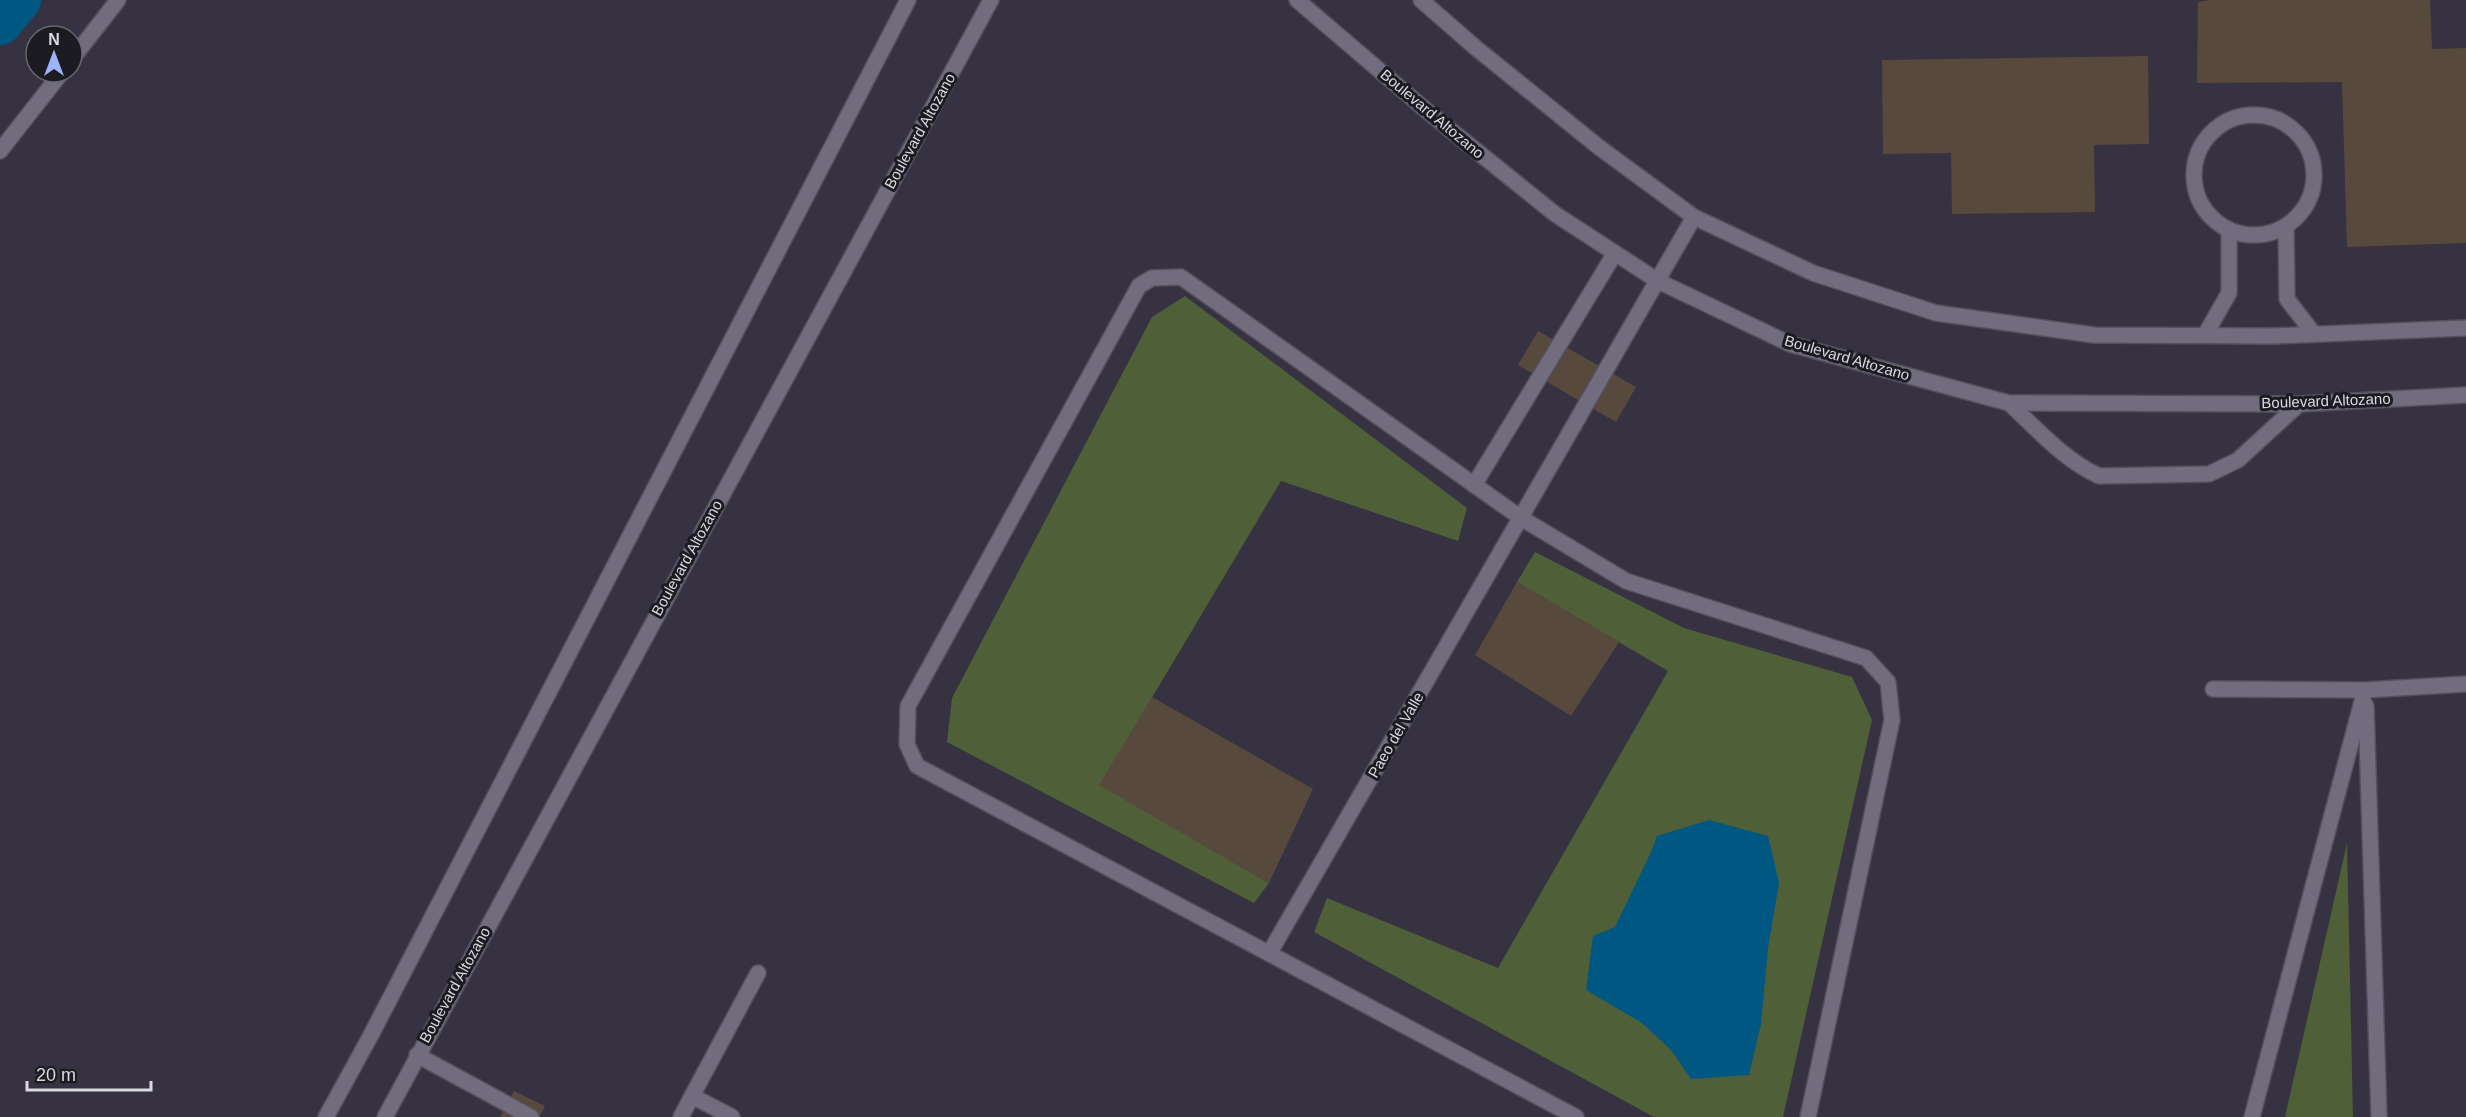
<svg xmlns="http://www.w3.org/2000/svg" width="2466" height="1117" font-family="Arial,sans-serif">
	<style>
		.green { fill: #4f5f37 }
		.water { fill: #005782 }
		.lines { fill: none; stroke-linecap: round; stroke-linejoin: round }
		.canal { stroke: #005782; stroke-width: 44 }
		.building { fill: #574a3d }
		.lane-casing { stroke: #534f5c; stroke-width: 18 }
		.street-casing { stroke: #534f5c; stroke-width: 18 }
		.lane { stroke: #726d7e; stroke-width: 15 }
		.street { stroke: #726d7e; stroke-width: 15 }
		.labels { text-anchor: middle; stroke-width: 6; stroke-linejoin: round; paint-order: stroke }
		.street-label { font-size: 15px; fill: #dad8e1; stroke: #1d1b22 }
	</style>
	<rect width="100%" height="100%" fill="#363241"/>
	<g class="green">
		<path d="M1185,296L1467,508L1458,541L1281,481L1100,785L1269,883L1254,903L947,742L952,698L1152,317Z"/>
		<path d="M1535,552L1684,628L1852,677L1872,720L1783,1117H1654L1314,932L1327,898L1498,968L1668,671L1517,582Z"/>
		<path d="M2347,843L2353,1117H2285Z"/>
	</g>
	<path class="water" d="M1709,820L1768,836L1779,883L1768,948L1761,1024L1749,1075L1691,1079L1671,1050L1642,1023L1586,990L1593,936L1615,927L1651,852L1657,836Z"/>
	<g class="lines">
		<path class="canal" d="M0,23L19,0"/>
	</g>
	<g class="building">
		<path d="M2210,0H2430L2432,49L2466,48V243L2347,247L2342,82L2197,83L2198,2Z"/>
		<path d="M2148,56L2149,144L2094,145L2095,212L1952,214L1951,153L1883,154L1882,60Z"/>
		<path d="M1538,331L1636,387L1616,422L1518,365Z"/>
		<path d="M1517,582L1619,642L1571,716L1475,655Z"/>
		<path d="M1152,697L1313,789L1269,883L1099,785Z"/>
		<path d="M514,1091L545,1106L539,1117H500Z"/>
	</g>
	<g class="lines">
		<defs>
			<g id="lane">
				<circle cx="2254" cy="175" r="60"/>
				<path d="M2286,226L2287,299L2314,334"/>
				<path d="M2205,335L2229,293V230"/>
			</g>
			<g id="street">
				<path d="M1297,0L1427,111L1555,214L1658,281L1790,344L2009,403L2299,404L2466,395"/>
				<path d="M1421,0L1476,48L1600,148L1694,217L1813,273L1936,313L2094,335L2273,336L2466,328"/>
				<path d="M72,59L118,0"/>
				<path d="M0,151L62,72"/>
				<path d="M2009,403C2037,429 2064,460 2099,476L2209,474L2238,460L2299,404"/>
				<path d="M1474,485L1615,253"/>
				<path d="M2213,689L2365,690L2466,684"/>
				<path d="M2366,706L2379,1117"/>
				<path d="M1270,952L1694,217"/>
				<path d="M417,1055L531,1117"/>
				<path d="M692,1096L758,973"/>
				<path d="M326,1117L371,1035L908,0"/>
				<path d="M385,1117L991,0"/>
				<path d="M681,1117L692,1096L732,1117"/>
				<path d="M1576,1117L917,766L907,744L908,706L1139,286L1152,278L1181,277L1521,518L1626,581L1866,658L1888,682L1892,720L1808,1117"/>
				<path d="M2252,1117L2365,690"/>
			</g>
		</defs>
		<use href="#lane" class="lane-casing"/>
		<use href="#street" class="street-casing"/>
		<use href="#lane" class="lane"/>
		<use href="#street" class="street"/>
	</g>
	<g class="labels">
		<g class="street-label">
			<text transform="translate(1432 114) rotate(40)" y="5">Boulevard Altozano</text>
			<text transform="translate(920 131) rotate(-61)" y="5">Boulevard Altozano</text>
			<text transform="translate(1847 358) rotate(16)" y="5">Boulevard Altozano</text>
			<text transform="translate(2326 401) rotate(-2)" y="5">Boulevard Altozano</text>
			<text transform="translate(687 558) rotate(-61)" y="5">Boulevard Altozano</text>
			<text transform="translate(1396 735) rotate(-60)" y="5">Paeo del Valle</text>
			<text transform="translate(455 985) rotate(-61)" y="5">Boulevard Altozano</text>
		</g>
	</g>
	<g transform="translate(54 54)"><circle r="28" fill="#1d1b22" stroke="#69676e" stroke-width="1.5"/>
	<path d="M0-4.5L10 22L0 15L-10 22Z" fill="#9fb3fd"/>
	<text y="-9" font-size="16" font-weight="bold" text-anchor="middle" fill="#dad8e1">N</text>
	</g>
	<path d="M27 1081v9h124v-9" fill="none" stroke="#dad8e1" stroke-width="3"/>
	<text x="36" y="1081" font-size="18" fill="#dad8e1" stroke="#1d1b22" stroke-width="4.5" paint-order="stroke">20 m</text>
</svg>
